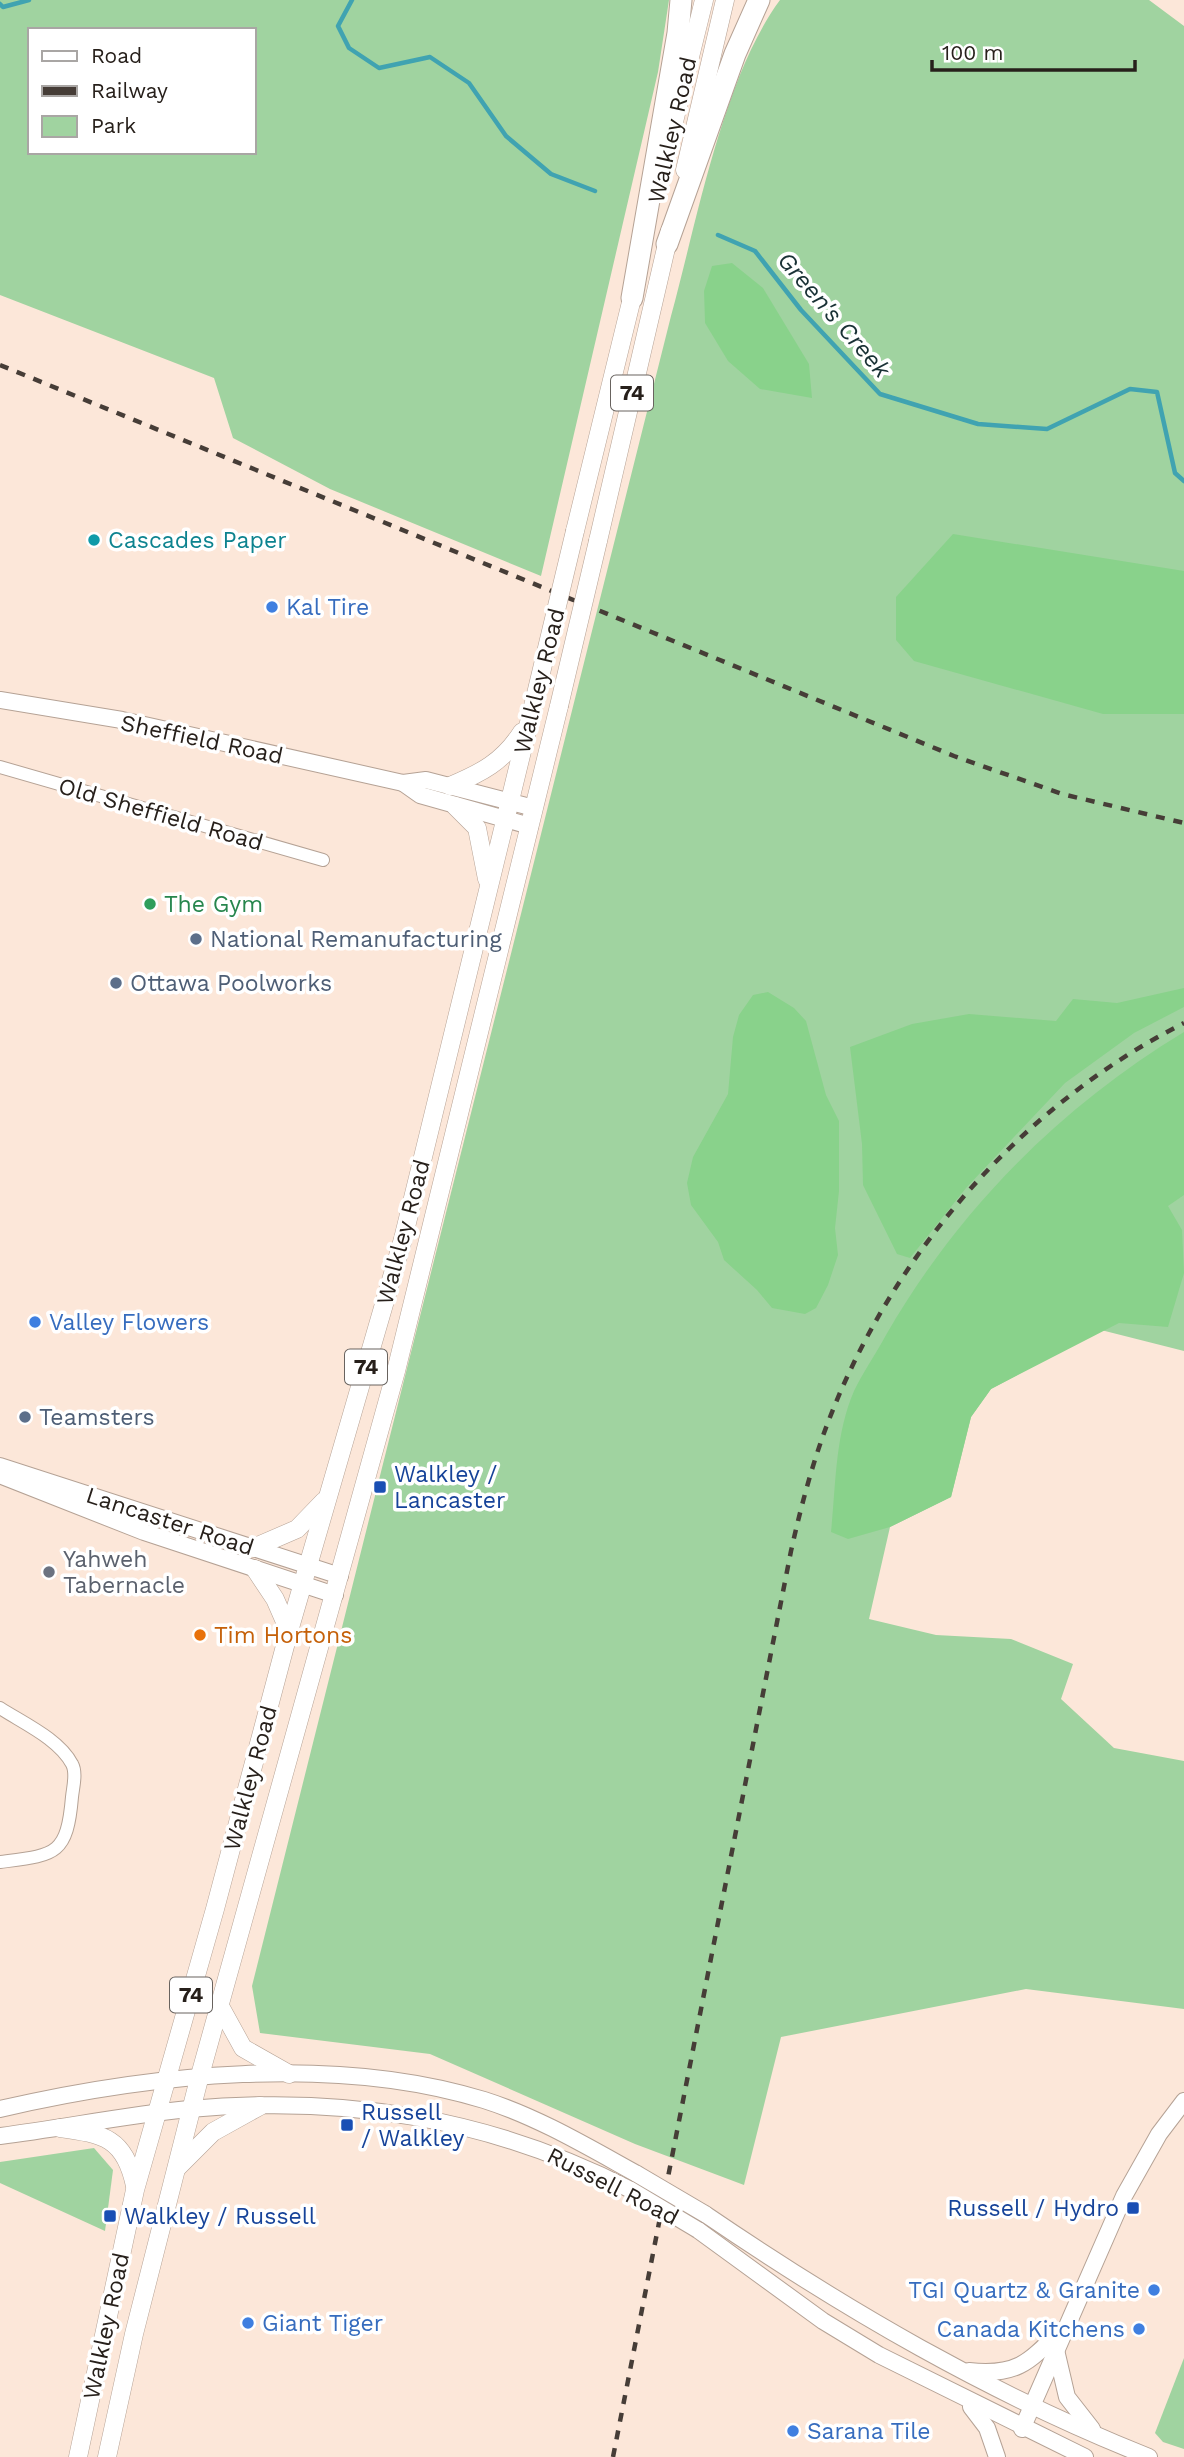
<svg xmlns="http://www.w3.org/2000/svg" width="1184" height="2457" font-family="'Work Sans',sans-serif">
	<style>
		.green { fill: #a0d3a0; fill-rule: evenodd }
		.forest { fill: #89d28b }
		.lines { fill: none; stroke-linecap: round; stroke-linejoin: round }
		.stream { stroke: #40a3b1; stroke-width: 4.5 }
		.street-casing { stroke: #b5a295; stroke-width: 14 }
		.secondary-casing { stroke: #b5a295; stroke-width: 18 }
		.primary-casing { stroke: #b5a295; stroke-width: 19 }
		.highway-casing { stroke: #b5a295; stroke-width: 23 }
		.street { stroke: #fff; stroke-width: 12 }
		.secondary { stroke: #fff; stroke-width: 16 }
		.primary { stroke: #fff; stroke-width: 18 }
		.highway { stroke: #fff; stroke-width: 21 }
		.rail { stroke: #463d37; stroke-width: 4.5; stroke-dasharray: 9 9; stroke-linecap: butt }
		.secondary-bridge-casing { stroke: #b5a295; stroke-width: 18; stroke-linecap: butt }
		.primary-bridge-casing { stroke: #b5a295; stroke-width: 19; stroke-linecap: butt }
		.secondary-bridge { stroke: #fff; stroke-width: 16 }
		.primary-bridge { stroke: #fff; stroke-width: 18 }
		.culture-dot { fill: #0f9aa8; stroke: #fff; stroke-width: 2.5 }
		.shop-dot { fill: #3f7fe0; stroke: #fff; stroke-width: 2.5 }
		.leisure-dot { fill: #2e9e5b; stroke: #fff; stroke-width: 2.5 }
		.service-dot { fill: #5c6f8a; stroke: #fff; stroke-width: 2.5 }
		.transit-dot { fill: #1a4fb4; stroke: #fff; stroke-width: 2.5 }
		.worship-dot { fill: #6b7280; stroke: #fff; stroke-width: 2.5 }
		.food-dot { fill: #e8710a; stroke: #fff; stroke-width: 2.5 }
		.labels { text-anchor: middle; stroke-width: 7; stroke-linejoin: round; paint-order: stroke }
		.shield { fill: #fff; stroke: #68635f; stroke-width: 2 }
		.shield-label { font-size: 21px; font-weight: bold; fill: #27201b }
		.street-label { font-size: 23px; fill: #27201b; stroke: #fff }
		.culture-label { font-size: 23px; fill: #0d838f; stroke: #fff; text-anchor: start }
		.shop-label { font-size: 23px; fill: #366cbe; stroke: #fff; text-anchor: start }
		.leisure-label { font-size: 23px; fill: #27864d; stroke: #fff; text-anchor: start }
		.service-label { font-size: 23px; fill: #4e5e75; stroke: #fff; text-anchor: start }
		.transit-label { font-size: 23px; fill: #164399; stroke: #fff; text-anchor: start }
		.worship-label { font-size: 23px; fill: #5b616d; stroke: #fff; text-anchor: start }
		.food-label { font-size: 23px; fill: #c56008; stroke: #fff; text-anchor: start }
		.water-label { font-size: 24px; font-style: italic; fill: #193135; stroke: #fff }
	</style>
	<rect width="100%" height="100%" fill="#fce7d9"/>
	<g class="green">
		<path d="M0,0H669L658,72L541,576L330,489L233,438L214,378L0,295ZM30,30H254V152H30Z"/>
		<path d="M780,0H1149L1184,26V1351L1101,1330L991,1389L971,1417L951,1497L890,1527L869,1619L936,1635L1011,1639L1073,1664L1061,1699L1114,1748L1184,1761V2009L1026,1989L781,2037L744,2185L635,2144L430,2054L260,2033L252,1986L671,316C697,221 723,77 780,0Z"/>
		<path d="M94,2148L113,2170L105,2231L0,2183V2162Z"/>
		<path d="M1184,2358V2449L1163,2442L1155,2433Z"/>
	</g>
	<g class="forest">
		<path d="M732,263L763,288L809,364L812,398L760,389L728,361L705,323L704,291L712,266Z"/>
		<path d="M953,534L1184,571V714H1103L914,661L896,640V597Z"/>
		<path d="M1184,988V1007L1134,1033L1065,1083L966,1188L910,1258L897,1254L863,1185L862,1144L850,1047L912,1024L969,1014L1056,1021L1073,999L1117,1003Z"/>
		<path d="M768,992L794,1008L806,1021L826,1095L839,1121V1191L835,1228L838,1255L828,1285L816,1308L805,1314L772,1308L757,1290L724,1260L718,1242L691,1205L687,1183L693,1157L728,1094L733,1037L739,1015L753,995Z"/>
		<path d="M1184,1032V1195L1168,1206L1182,1230L1184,1273L1168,1327L1119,1323L991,1389L971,1417L951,1497L890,1527L848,1539L831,1532C836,1484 835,1435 854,1391C863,1372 876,1354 886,1335C958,1210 1060,1107 1184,1032Z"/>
	</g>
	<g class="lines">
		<g class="stream">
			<path d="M352,0L338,26L349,48L379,68L430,57L469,83L506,136L551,174L595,191"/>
			<path d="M0,4L3,7L29,0"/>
			<path d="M718,235L755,251L801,310L880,394L978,424L1047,429L1130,389L1157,392L1175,473L1184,481"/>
		</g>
		<defs>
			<g id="street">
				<path d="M0,767L323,860"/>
				<path d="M0,1708C23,1723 59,1739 72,1764C77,1773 73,1787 72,1797C67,1856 55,1855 0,1862"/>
			</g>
			<g id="secondary">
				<path d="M0,700L122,720L403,783L426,780L534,808"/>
				<path d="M403,783L420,795L530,826"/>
				<path d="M0,1466L340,1576"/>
				<path d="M2,1476L144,1532L335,1595"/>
				<path d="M0,2109C151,2074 334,2054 484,2100C538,2117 588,2147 637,2174"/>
				<path d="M0,2136C63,2128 126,2115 189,2109C347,2095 490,2118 631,2190"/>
				<path d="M705,2214C846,2310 990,2394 1149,2457"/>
				<path d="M698,2230L823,2321L879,2355L1085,2457"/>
				<path d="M1056,2350L1067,2397L1092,2429"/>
				<path d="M969,2371C1014,2376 1029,2364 1058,2332"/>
				<path d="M971,2407L987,2428L997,2457"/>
				<path d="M1022,2429L1124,2196L1159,2134L1184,2101"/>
			</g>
			<g id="primary">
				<path d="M668,146L704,0"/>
				<path d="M685,170L725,0"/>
				<path d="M575,531L635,286"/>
				<path d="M598,541L670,231"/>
				<path d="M450,786C481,773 503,762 522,732"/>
				<path d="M455,806L477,828L487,879"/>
				<path d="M253,1548L297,1529L324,1501"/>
				<path d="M255,1569L275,1599L289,1631"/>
				<path d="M221,2008L243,2048L289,2074"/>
				<path d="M60,2128C104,2134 125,2138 135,2186"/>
				<path d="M178,2167L213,2132L260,2106"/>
				<path d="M78,2457L135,2190L215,1909L289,1631L403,1239L535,698"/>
				<path d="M107,2457L134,2334L199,2079L396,1371L559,706"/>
			</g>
			<g id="highway">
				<path d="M667,244L735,54L759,0"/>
				<path d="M632,298L678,33L681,0"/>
			</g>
		</defs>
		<use href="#street" class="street-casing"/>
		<use href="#secondary" class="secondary-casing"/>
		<use href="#primary" class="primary-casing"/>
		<use href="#highway" class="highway-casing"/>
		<use href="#street" class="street"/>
		<use href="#secondary" class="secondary"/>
		<use href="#primary" class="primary"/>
		<use href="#highway" class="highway"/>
		<g class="rail">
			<path d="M0,365L954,756L1062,794L1184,823"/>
			<path d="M613,2457L791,1551C800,1511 810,1472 824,1433C887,1260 1018,1107 1184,1023"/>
		</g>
		<defs>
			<g id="secondary-bridge">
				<path d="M637,2174L705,2214"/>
				<path d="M631,2190L698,2230"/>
			</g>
			<g id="primary-bridge">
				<path d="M535,698L575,531"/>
				<path d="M559,706L598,541"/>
			</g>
		</defs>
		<use href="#secondary-bridge" class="secondary-bridge-casing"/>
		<use href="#primary-bridge" class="primary-bridge-casing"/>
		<use href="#secondary-bridge" class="secondary-bridge"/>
		<use href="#primary-bridge" class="primary-bridge"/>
	</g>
	<circle class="culture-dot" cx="94" cy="540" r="7"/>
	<g class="shop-dot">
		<circle cx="272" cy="607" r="7"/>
		<circle cx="35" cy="1322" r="7"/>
		<circle cx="1154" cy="2290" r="7"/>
		<circle cx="248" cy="2323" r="7"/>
		<circle cx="1139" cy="2329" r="7"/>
		<circle cx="793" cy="2431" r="7"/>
	</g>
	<circle class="leisure-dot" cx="150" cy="904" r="7"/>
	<g class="service-dot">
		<circle cx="196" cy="939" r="7"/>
		<circle cx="116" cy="983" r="7"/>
		<circle cx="25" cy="1417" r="7"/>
	</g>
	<g class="transit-dot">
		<rect x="373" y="1480" width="14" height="14" rx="3.5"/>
		<rect x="340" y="2118" width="14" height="14" rx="3.5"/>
		<rect x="1126" y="2201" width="14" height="14" rx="3.5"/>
		<rect x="103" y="2209" width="14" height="14" rx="3.5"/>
	</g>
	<circle class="worship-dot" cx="49" cy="1572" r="7"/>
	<circle class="food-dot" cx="200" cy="1635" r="7"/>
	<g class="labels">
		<g class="shield">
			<rect x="611" y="375.5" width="42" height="35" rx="5"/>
			<rect x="345" y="1349.5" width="42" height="35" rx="5"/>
			<rect x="170" y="1977.5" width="42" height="35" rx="5"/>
		</g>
		<g class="shield-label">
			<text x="632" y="400">74</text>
			<text x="366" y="1374">74</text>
			<text x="191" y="2002">74</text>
		</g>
		<g class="street-label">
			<text transform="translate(672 130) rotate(-77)" y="8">Walkley Road</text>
			<text transform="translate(539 681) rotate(-76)" y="8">Walkley Road</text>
			<text transform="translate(202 739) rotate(12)" y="8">Sheffield Road</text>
			<text transform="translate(161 814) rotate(16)" y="8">Old Sheffield Road</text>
			<text transform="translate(403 1232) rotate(-75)" y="8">Walkley Road</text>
			<text transform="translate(170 1521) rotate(18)" y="8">Lancaster Road</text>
			<text transform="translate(250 1778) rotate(-75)" y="8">Walkley Road</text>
			<text transform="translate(613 2186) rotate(27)" y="8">Russell Road</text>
			<text transform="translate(106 2326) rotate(-78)" y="8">Walkley Road</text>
		</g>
		<g class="culture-label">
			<text x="108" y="548">Cascades Paper</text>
		</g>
		<g class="shop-label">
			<text x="286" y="615">Kal Tire</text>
			<text x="49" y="1330">Valley Flowers</text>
			<text x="1140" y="2298" text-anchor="end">TGI Quartz &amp; Granite</text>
			<text x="262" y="2331">Giant Tiger</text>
			<text x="1125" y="2337" text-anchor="end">Canada Kitchens</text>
			<text x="807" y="2439">Sarana Tile</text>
		</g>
		<g class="leisure-label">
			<text x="164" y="912">The Gym</text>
		</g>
		<g class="service-label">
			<text x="210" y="947">National Remanufacturing</text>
			<text x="130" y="991">Ottawa Poolworks</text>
			<text x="39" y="1425">Teamsters</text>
		</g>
		<g class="transit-label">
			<text x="394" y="1482">Walkley /<tspan x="394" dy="26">Lancaster</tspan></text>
			<text x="361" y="2120">Russell<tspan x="361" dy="26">/ Walkley</tspan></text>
			<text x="1119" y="2216" text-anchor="end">Russell / Hydro</text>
			<text x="124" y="2224">Walkley / Russell</text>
		</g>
		<g class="worship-label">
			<text x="63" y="1567">Yahweh<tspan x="63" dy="26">Tabernacle</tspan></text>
		</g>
		<g class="food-label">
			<text x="214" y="1643">Tim Hortons</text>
		</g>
		<g class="water-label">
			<text transform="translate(834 315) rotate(49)" y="8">Green's Creek</text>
		</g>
	</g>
	<rect x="28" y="28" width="228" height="126" fill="#ffffff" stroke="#a9a6a4" stroke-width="2"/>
	<rect x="42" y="51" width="35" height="10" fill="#ffffff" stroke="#a9a6a4" stroke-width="2"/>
	<text x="91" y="63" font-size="21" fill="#27201b">Road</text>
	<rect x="42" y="86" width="35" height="10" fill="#463d37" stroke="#a9a6a4" stroke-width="2"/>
	<text x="91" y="98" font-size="21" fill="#27201b">Railway</text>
	<rect x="42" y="116" width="35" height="21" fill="#a0d3a0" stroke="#a9a6a4" stroke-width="2"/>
	<text x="91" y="133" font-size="21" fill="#27201b">Park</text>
	<path d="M932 60v10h203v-10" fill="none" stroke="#27201b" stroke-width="3.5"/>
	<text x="942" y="60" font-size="21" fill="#27201b" stroke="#ffffff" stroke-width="5" paint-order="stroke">100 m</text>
</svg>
